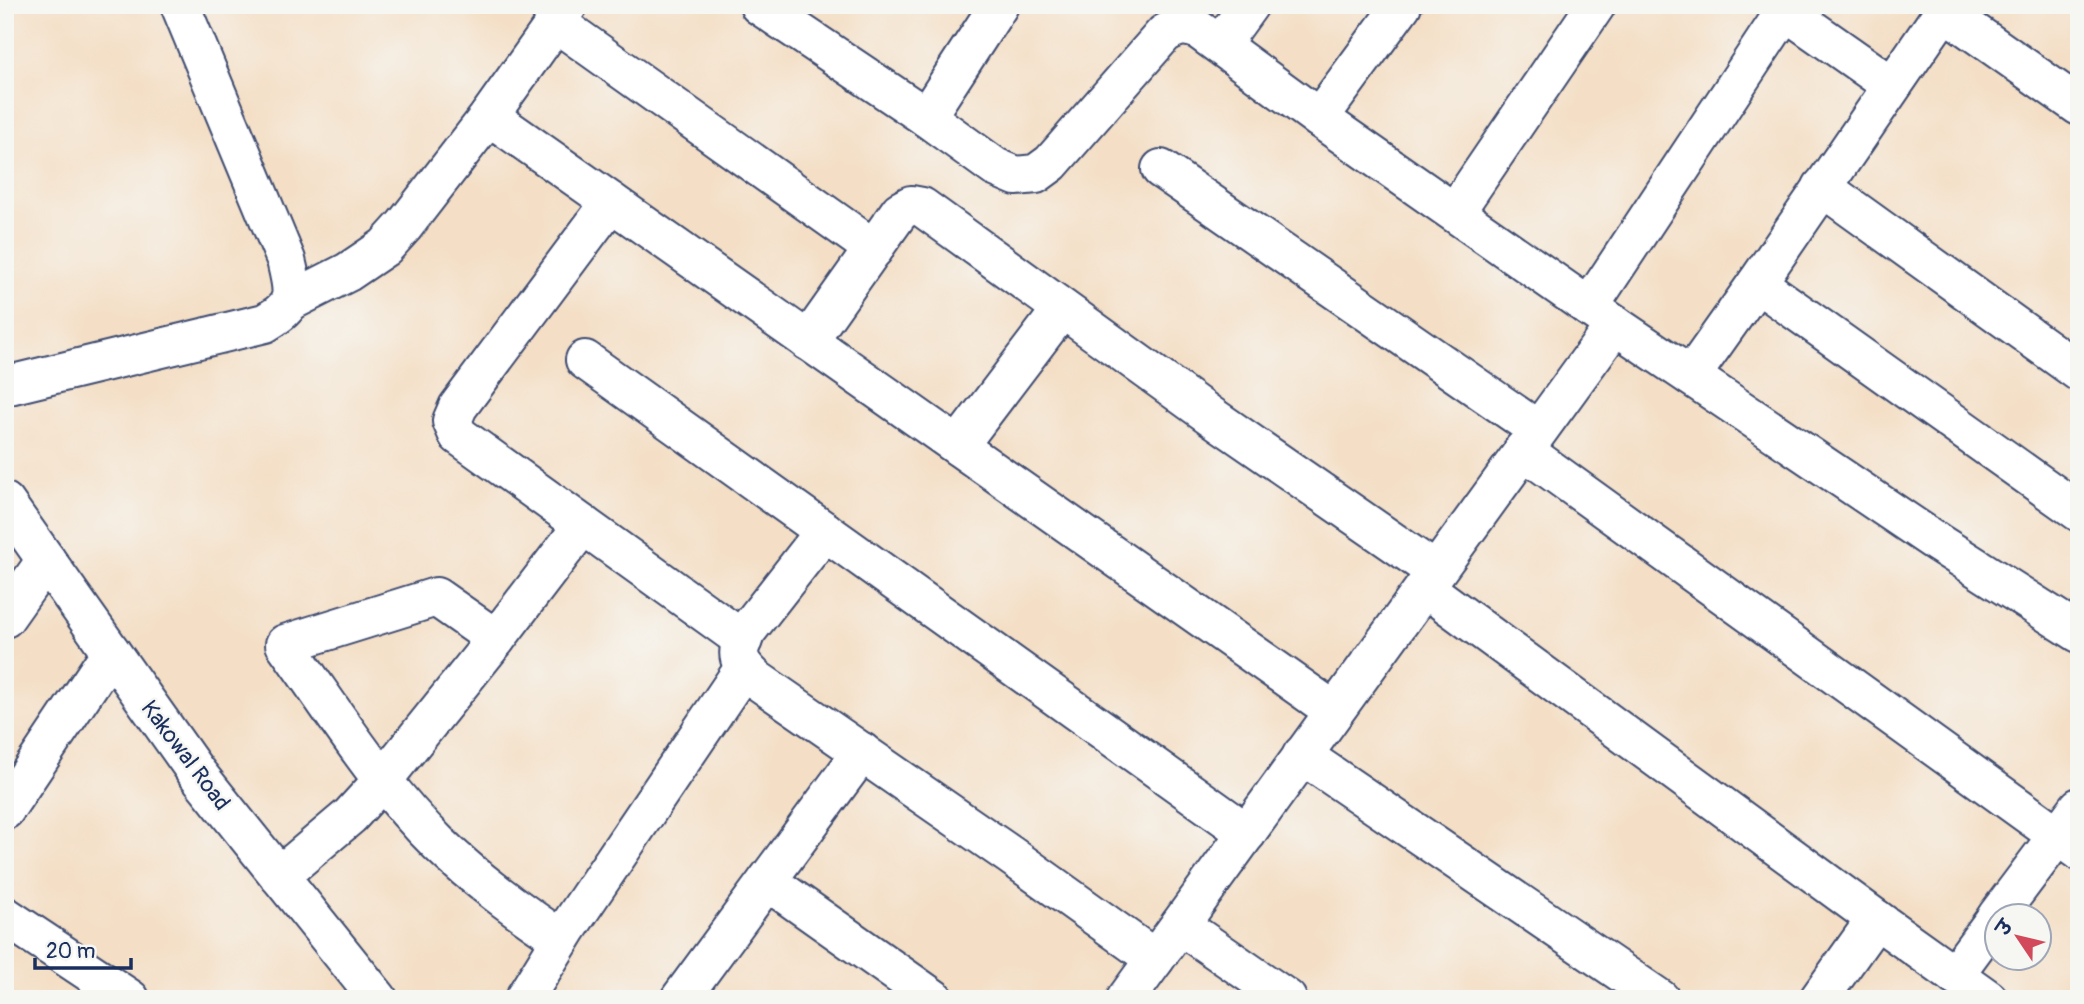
<svg xmlns="http://www.w3.org/2000/svg" width="2084" height="1004" font-family="Pangolin,'Playpen Sans Deva',sans-serif">
	<style>
		.lines { fill: none; stroke-linecap: round; stroke-linejoin: round }
		.minor-casing { stroke: #3c496e; stroke-width: 42 }
		.minor { stroke: #fff; stroke-width: 38 }
		.labels { text-anchor: middle; stroke-width: 5; stroke-linejoin: round; paint-order: stroke }
		.street-label { font-size: 23px; fill: #1b2f5e; stroke: #f6f6f2 }
	</style>
	<rect width="100%" height="100%" fill="#f6f6f2"/>
	<filter id="ink" filterUnits="userSpaceOnUse"><feTurbulence type="fractalNoise" baseFrequency=".0143" numOctaves="2"/><feDisplacementMap in="SourceGraphic" scale="14" xChannelSelector="R" yChannelSelector="G"/><feConvolveMatrix kernelMatrix="1 2 1 2 8 2 1 2 1" color-interpolation-filters="sRGB"/></filter>
	<filter id="wash" filterUnits="userSpaceOnUse"><feTurbulence type="fractalNoise" baseFrequency=".00686" numOctaves="4" result="noise"/><feDisplacementMap in="SourceGraphic" scale="28" xChannelSelector="R" yChannelSelector="G"/><feGaussianBlur stdDeviation="1.57" result="paint"/><feColorMatrix in="noise" values="0 0 0 0 0 0 0 0 0 0 0 0 0 0 0 0 0 1.4 0 .05"/><feComposite in="paint" operator="in"/></filter>
	<g filter="url(#wash)">
		<rect width="100%" height="100%" fill="#f4dfc6"/>
	</g>
	<g filter="url(#ink)">
		<g class="lines">
			<defs>
				<g id="minor">
					<path d="M759,5L926,117L995,167L1016,176L1036,174L1051,163L1164,34C1177,26 1184,24 1199,30L1319,118L1615,325L1938,543L2079,633"/>
					<path d="M1777,5L1891,85"/>
					<path d="M1944,11L2079,106"/>
					<path d="M555,22L874,249"/>
					<path d="M1220,45L1249,5"/>
					<path d="M489,116L1334,711"/>
					<path d="M926,117L999,5"/>
					<path d="M1319,118L1402,5"/>
					<path d="M1161,169L1538,430"/>
					<path d="M1822,187L2079,372"/>
					<path d="M611,202L458,407L452,421L458,435L743,640"/>
					<path d="M1455,212L1596,5"/>
					<path d="M1757,283L2079,512"/>
					<path d="M291,301L348,272L385,247L404,226L489,116L568,5"/>
					<path d="M1589,307L1789,5"/>
					<path d="M808,341L900,211L911,205L922,207L1211,416L1435,571"/>
					<path d="M585,360L1247,833"/>
					<path d="M1691,376L1757,283L1948,5"/>
					<path d="M5,386L265,323C298,304 294,294 286,260L180,5"/>
					<path d="M958,446L1062,309"/>
					<path d="M1523,450L2079,851"/>
					<path d="M5,502L196,772L378,999"/>
					<path d="M825,531L746,632C734,656 738,662 757,680L1010,855L1155,959"/>
					<path d="M1425,588L1876,919L1988,999"/>
					<path d="M5,618L46,560"/>
					<path d="M496,639L436,597L285,644C334,712 379,785 439,844C476,880 518,910 561,939"/>
					<path d="M1302,755L1660,999"/>
					<path d="M5,810L111,652"/>
					<path d="M279,876L350,816L382,781L496,639L583,525"/>
					<path d="M767,881L934,999"/>
					<path d="M5,916L130,999"/>
					<path d="M1997,916L2079,807"/>
					<path d="M1180,925L1287,999"/>
					<path d="M1954,975L1996,918"/>
					<path d="M524,999L568,928L744,668"/>
					<path d="M680,999L862,752"/>
					<path d="M1126,999L1615,325"/>
					<path d="M1819,999L1876,919"/>
				</g>
			</defs>
			<use href="#minor" class="minor-casing"/>
			<use href="#minor" class="minor"/>
		</g>
	</g>
	<g class="labels">
		<g class="street-label">
			<text transform="translate(186 755) rotate(53)" y="8">Kakowal Road</text>
		</g>
	</g>
	<rect width="2084" height="1004" fill="none" stroke="#f6f6f2" stroke-width="28"/>
	<g transform="translate(2018 937) rotate(305)"><circle r="33" fill="#f6f6f2" stroke="#9ea6b7" stroke-width="2"/>
	<path d="M0-5L12 26L0 18L-12 26Z" fill="#d1495b"/>
	<text y="-10" font-size="19" font-weight="bold" text-anchor="middle" fill="#1b2f5e">उ</text>
	</g>
	<path d="M35 958v10h96v-10" fill="none" stroke="#1b2f5e" stroke-width="3.5"/>
	<text x="46" y="958" font-size="21" fill="#1b2f5e" stroke="#f6f6f2" stroke-width="5" paint-order="stroke">20 m</text>
</svg>
